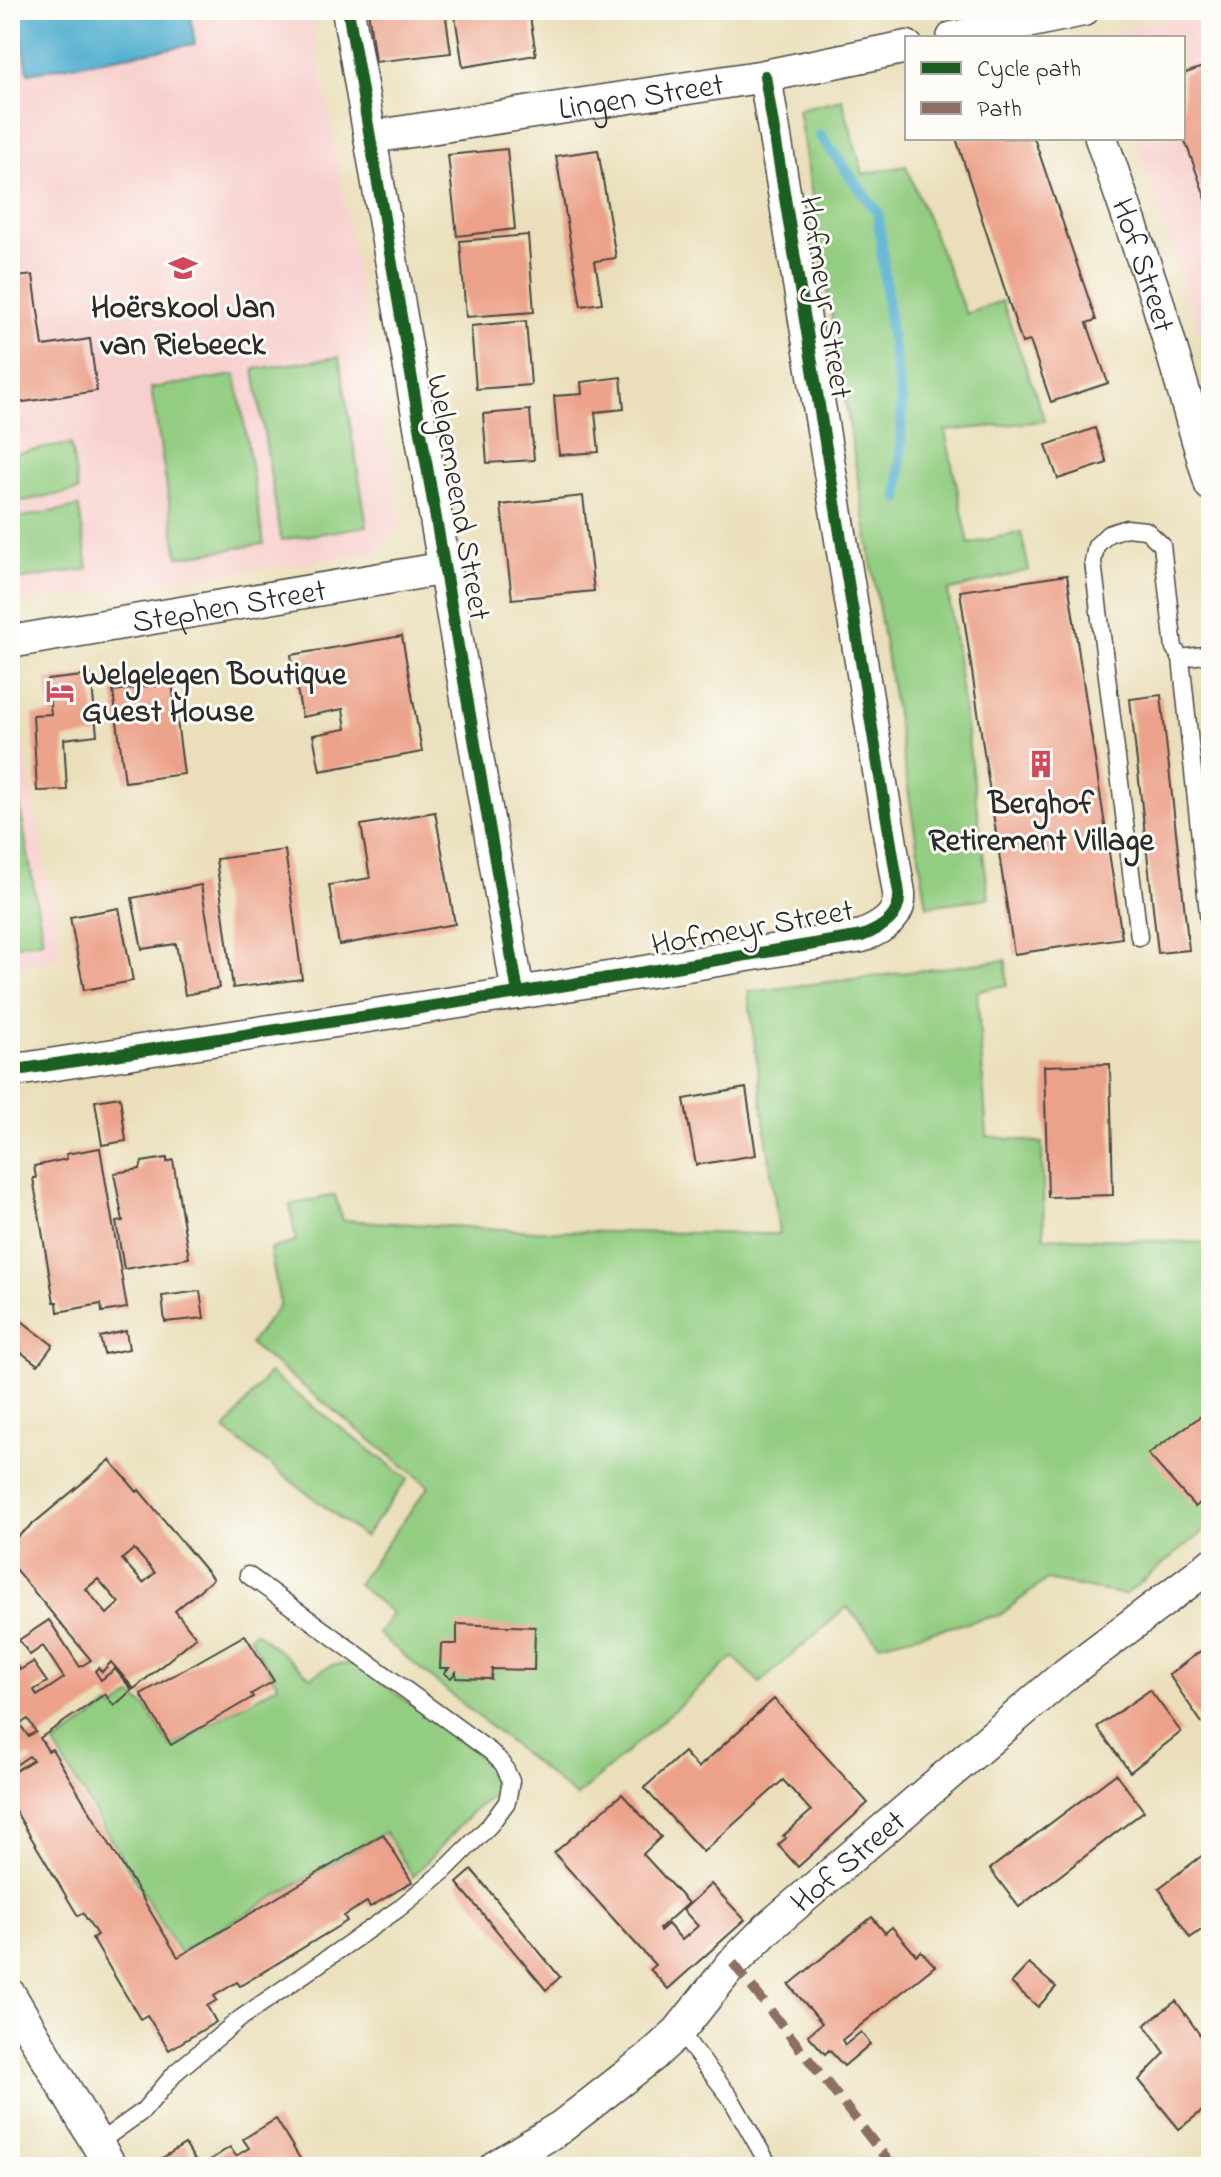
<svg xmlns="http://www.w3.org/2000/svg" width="1221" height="2177" font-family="'Indie Flower',sans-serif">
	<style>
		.built { fill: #f7d0ce }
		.green { fill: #93cd81; stroke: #5f7c56; stroke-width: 2 }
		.water { fill: #51afcf; stroke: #3e6d7d; stroke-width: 2 }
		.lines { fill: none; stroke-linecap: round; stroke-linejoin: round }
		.stream { stroke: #51afcf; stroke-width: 11 }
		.building { fill: #eca28a; fill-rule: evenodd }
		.lane-casing { stroke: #484640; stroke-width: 19 }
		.street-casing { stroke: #484640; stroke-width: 35 }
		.lane { stroke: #fff; stroke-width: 16 }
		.street { stroke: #fff; stroke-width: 32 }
		.quiet { stroke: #8d6e63; stroke-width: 10; stroke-dasharray: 20 10; stroke-linecap: butt }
		.cycleway-casing { stroke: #fdfcf7; stroke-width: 17 }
		.cycleway { stroke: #1b5e20; stroke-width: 12 }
		.labels { text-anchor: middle; stroke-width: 6; stroke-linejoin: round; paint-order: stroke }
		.street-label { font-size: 32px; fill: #2b2b2b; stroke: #fdfcf7 }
		.poi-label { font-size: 32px; font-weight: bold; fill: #2b2b2b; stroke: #fdfcf7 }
	</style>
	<rect width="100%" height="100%" fill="#fdfcf7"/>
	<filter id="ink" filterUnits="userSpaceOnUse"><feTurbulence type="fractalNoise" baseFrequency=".0125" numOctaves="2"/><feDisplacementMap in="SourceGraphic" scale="16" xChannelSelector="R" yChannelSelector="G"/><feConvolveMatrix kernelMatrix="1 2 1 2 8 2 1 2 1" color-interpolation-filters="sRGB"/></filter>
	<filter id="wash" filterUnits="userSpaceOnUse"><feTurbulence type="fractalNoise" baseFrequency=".006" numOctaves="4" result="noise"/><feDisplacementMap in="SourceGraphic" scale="32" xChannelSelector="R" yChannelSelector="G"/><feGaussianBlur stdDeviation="1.8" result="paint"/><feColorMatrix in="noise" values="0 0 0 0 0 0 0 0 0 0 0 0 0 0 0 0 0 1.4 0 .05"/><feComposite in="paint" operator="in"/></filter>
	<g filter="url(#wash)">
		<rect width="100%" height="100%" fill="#eadfba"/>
		<g class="built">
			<path d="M10,10H311L401,526L374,554L10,603Z"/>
			<path d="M1195,10H1211V370L1135,138H1183V38L1101,36Z"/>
			<path d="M10,670L62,959L10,968Z"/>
		</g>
		<g class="green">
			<path d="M842,99L863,174L906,166L966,314L1002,301L1045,421L945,431L969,544L1021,532L1029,570L948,591L989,898L927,906L798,109Z"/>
			<path d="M339,357L367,526L281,540L254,369Z"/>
			<path d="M236,375L264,544L178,557L151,388Z"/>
			<path d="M71,444L78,491L10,503V454Z"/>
			<path d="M79,507L88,569L10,581V519Z"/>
			<path d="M10,768H13L43,940L10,946Z"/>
			<path d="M1006,960L1007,985L977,991L987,1136L1042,1143L1044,1237L1211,1243V1525L1125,1595L1046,1580L1000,1615L879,1644L847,1607L760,1683L734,1657L576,1797L378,1634L392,1613L357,1584L429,1486L250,1344L280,1304L270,1249L296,1242L290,1205L335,1195L342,1220L535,1231L779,1234L748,992Z"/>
			<path d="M269,1373L408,1479L364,1537L225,1430Z"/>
			<path d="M256,1632L311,1677L331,1665L356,1664L485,1759C495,1770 498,1779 495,1794L472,1812L413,1877L385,1832L179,1953L54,1745L110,1705L114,1709L132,1695L146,1707L171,1747L278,1685L249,1636Z"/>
		</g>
		<path class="water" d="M17,10H190L195,44L28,73Z"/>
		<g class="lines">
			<g class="stream">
				<path d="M820,135L878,213L891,338"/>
				<path d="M893,347L902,403L899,498"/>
			</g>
		</g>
		<g id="blocks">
			<g class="building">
				<path d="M368,10H445L451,53L375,62Z"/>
				<path d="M454,10H529L536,55L463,67Z"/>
				<path d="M581,10H656V12L582,20Z"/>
				<path d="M1211,64V213L1183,135V74Z"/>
				<path d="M956,138H1034L1096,320L1087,323L1108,383L1051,402L1030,341L1022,343Z"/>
				<path d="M507,149L515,229L457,236L448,155Z"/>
				<path d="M598,150L616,258L595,261L602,303L581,306L556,156Z"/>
				<path d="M528,235L534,312L466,317L460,241Z"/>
				<path d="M33,275L43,346L90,339L97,391L10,404V278Z"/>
				<path d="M526,321L531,385L476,389L471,326Z"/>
				<path d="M621,377L624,409L595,412L599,452L559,455L554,396L582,394L581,382Z"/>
				<path d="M530,410L534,460L487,463L483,414Z"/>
				<path d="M1095,428L1107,463L1058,479L1046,445Z"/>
				<path d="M583,496L594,591L512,599L501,505Z"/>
				<path d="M1067,575L1122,938L1014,954L960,591Z"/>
				<path d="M402,636L422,752L320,771L313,735L346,729L343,709L302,717L291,655Z"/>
				<path d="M91,675L97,735L64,739L67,790L37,791L33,715L51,714L47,680Z"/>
				<path d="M172,683L184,774L125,782L113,691Z"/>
				<path d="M1161,695L1189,950L1158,953L1130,699Z"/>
				<path d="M435,812L455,924L339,945L329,885L370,878L361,825Z"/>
				<path d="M285,850L302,979L233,988L216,859Z"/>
				<path d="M201,885L219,988L185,995L176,944L142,949L132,898Z"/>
				<path d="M119,908L133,981L84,990L70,917Z"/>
				<path d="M1110,1064L1113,1195L1048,1197L1044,1066Z"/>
				<path d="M746,1088L756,1155L696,1165L684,1099Z"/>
				<path d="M120,1097L126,1141L102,1145L95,1101Z"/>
				<path d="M100,1148L127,1308L102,1312L101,1304L58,1312L57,1302H54L33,1178H36L34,1166L67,1159L66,1154Z"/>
				<path d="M167,1158V1162L173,1160L189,1258L124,1269L116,1222L123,1221L114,1173L140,1169L142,1162Z"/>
				<path d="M200,1291L204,1318L165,1322L162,1296Z"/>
				<path d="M10,1312L53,1345L38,1365L10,1344Z"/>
				<path d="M126,1331L129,1349L104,1354L100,1337Z"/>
				<path d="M1211,1409V1494L1195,1507L1148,1454Z"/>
				<path d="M110,1460L137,1492L139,1490L213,1579L175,1611L196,1637L134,1689L111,1662L102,1672L98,1668L95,1671L101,1680L115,1669L132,1690L114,1706L105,1694L40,1738L48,1751L52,1749L178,1957L383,1834L412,1882L370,1907L367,1902L344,1916L347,1921L240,1986L237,1982L214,1996L217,2000L207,2006L216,2022L169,2050L147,2015L140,2019L92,1938L97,1935L83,1913L78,1916L10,1802V1774L33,1760L29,1756L10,1769V1655L20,1670L33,1662L47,1682L34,1690L37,1696L64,1678L43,1646L30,1655L19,1640L49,1620L80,1667L91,1660L10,1563V1543ZM134,1549L155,1573L143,1583L122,1559ZM98,1579L119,1603L107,1614L86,1589ZM28,1719L36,1732L28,1736L20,1724Z"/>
				<path d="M457,1624L535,1627L534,1670L492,1669L491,1679L456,1678V1672L451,1678L444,1673L449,1668H440L441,1644H457Z"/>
				<path d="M245,1635L274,1681L251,1694L253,1697L171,1745L141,1694Z"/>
				<path d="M1211,1643V1736L1169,1675Z"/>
				<path d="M1150,1690L1181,1732L1130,1772L1097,1727Z"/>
				<path d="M774,1699L868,1803L798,1867L778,1845L786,1838L783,1836L811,1811L783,1780L703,1852L644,1788L684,1752L698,1768Z"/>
				<path d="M1116,1774L1144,1811L1019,1907L990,1869Z"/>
				<path d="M622,1794L661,1837L643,1854L688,1903L659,1929L660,1931L668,1924L682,1940L698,1926L683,1910L711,1884L745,1920L668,1989L650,1969L655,1965L554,1853Z"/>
				<path d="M1211,1849V1923L1190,1938L1159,1888Z"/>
				<path d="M472,1870L560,1977L546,1990L457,1883Z"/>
				<path d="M872,1917L885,1933L892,1927L916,1955L921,1951L935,1966L842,2040L845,2045L861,2032L870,2044L844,2066L829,2050L825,2054L808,2035L822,2023L789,1985Z"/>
				<path d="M1029,1964L1056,1987L1038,2007L1011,1983Z"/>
				<path d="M1176,2001L1200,2035L1211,2029V2104L1179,2129L1139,2080L1165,2053L1145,2025Z"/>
				<path d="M276,2119L305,2167H148L185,2144L199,2167L230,2147L236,2156L249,2148L243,2139Z"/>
			</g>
		</g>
	</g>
	<g filter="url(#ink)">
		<use href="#blocks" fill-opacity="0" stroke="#484640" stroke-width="2"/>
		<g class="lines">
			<defs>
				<g id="lane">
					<path d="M1181,658L1209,923"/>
					<path d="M1139,937L1093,562L1096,546L1108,534L1126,528L1146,530L1162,545L1174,648L1181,658L1211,654"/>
					<path d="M679,2031L730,2097L770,2167"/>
					<path d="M98,2143L143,2111L177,2071L241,2018L397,1910L444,1871L490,1825L507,1802L511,1781L503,1764L491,1752L248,1575"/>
				</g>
				<g id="street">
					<path d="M348,10L518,993"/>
					<path d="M953,38L1083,10"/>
					<path id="s1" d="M372,137L765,76L907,47"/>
					<path id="s2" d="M1101,138L1157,300L1211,485"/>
					<path id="s3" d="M10,642L446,568"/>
					<path d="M10,1071L518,993L862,936C882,928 901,917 899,893L765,76"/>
					<path d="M10,1995L111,2167"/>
					<path id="s4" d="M495,2167L561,2127L652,2056L679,2031L733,1963L769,1927L1066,1674L1211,1565"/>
				</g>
			</defs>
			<use href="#lane" class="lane-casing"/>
			<use href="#street" class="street-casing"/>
			<use href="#lane" class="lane"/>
			<use href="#street" class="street"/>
			<path class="quiet" d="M733,1963L893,2167"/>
			<defs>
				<g id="cycleway">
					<path d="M348,10L518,993"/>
					<path d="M10,1071L518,993L862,936C882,928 901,917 899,893L765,76"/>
				</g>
			</defs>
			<use href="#cycleway" class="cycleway-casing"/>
			<use href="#cycleway" class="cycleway"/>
		</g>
	</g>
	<defs>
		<symbol id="school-bare" viewBox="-9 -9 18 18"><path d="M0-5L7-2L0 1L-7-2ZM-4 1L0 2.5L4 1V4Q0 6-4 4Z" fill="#d1495b" stroke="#fdfcf7" stroke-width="2.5" paint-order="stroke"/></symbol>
		<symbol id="hotel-bare" viewBox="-9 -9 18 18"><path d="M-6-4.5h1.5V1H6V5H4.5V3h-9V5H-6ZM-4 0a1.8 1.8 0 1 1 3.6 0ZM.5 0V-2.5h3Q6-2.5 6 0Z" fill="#d1495b" stroke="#fdfcf7" stroke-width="2.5" paint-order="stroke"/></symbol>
		<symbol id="building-bare" viewBox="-9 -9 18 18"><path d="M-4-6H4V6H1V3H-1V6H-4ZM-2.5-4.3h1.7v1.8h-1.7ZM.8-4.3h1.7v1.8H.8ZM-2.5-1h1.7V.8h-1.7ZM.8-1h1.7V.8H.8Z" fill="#d1495b" stroke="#fdfcf7" stroke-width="2.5" paint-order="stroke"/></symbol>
	</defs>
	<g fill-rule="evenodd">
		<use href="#school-bare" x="163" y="248" width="40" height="40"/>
		<use href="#hotel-bare" x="40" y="671" width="40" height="40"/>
		<use href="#building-bare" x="1021" y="744" width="40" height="40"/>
	</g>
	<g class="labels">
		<g class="street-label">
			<text dy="11" stroke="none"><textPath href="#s1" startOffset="272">Lingen Street</textPath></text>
			<text dy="11" stroke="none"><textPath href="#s2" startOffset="134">Hof Street</textPath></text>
			<text transform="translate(827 297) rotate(81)" y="11">Hofmeyr Street</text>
			<text transform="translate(460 497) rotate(80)" y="11">Welgemeend Street</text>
			<text dy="11" stroke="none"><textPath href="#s3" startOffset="222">Stephen Street</textPath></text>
			<text transform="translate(752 926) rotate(-10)" y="11">Hofmeyr Street</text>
			<text dy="11" stroke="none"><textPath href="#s4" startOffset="470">Hof Street</textPath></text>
		</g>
		<g class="poi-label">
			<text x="183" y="317">Hoërskool Jan<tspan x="183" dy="37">van Riebeeck</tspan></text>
			<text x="82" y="684" text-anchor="start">Welgelegen Boutique<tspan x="82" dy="37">Guest House</tspan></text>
			<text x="1041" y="813">Berghof<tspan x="1041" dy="37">Retirement Village</tspan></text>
		</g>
	</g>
	<rect width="1221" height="2177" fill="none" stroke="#fdfcf7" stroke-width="40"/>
	<rect x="905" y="36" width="280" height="104" fill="#fdfcf7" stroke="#a9a8a5" stroke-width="2"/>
	<rect x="921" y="62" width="40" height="12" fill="#1b5e20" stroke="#a9a8a5" stroke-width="2"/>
	<text x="977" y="76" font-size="24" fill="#2b2b2b">Cycle path</text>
	<rect x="921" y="102" width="40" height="12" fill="#8d6e63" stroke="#a9a8a5" stroke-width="2"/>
	<text x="977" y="116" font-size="24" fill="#2b2b2b">Path</text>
</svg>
